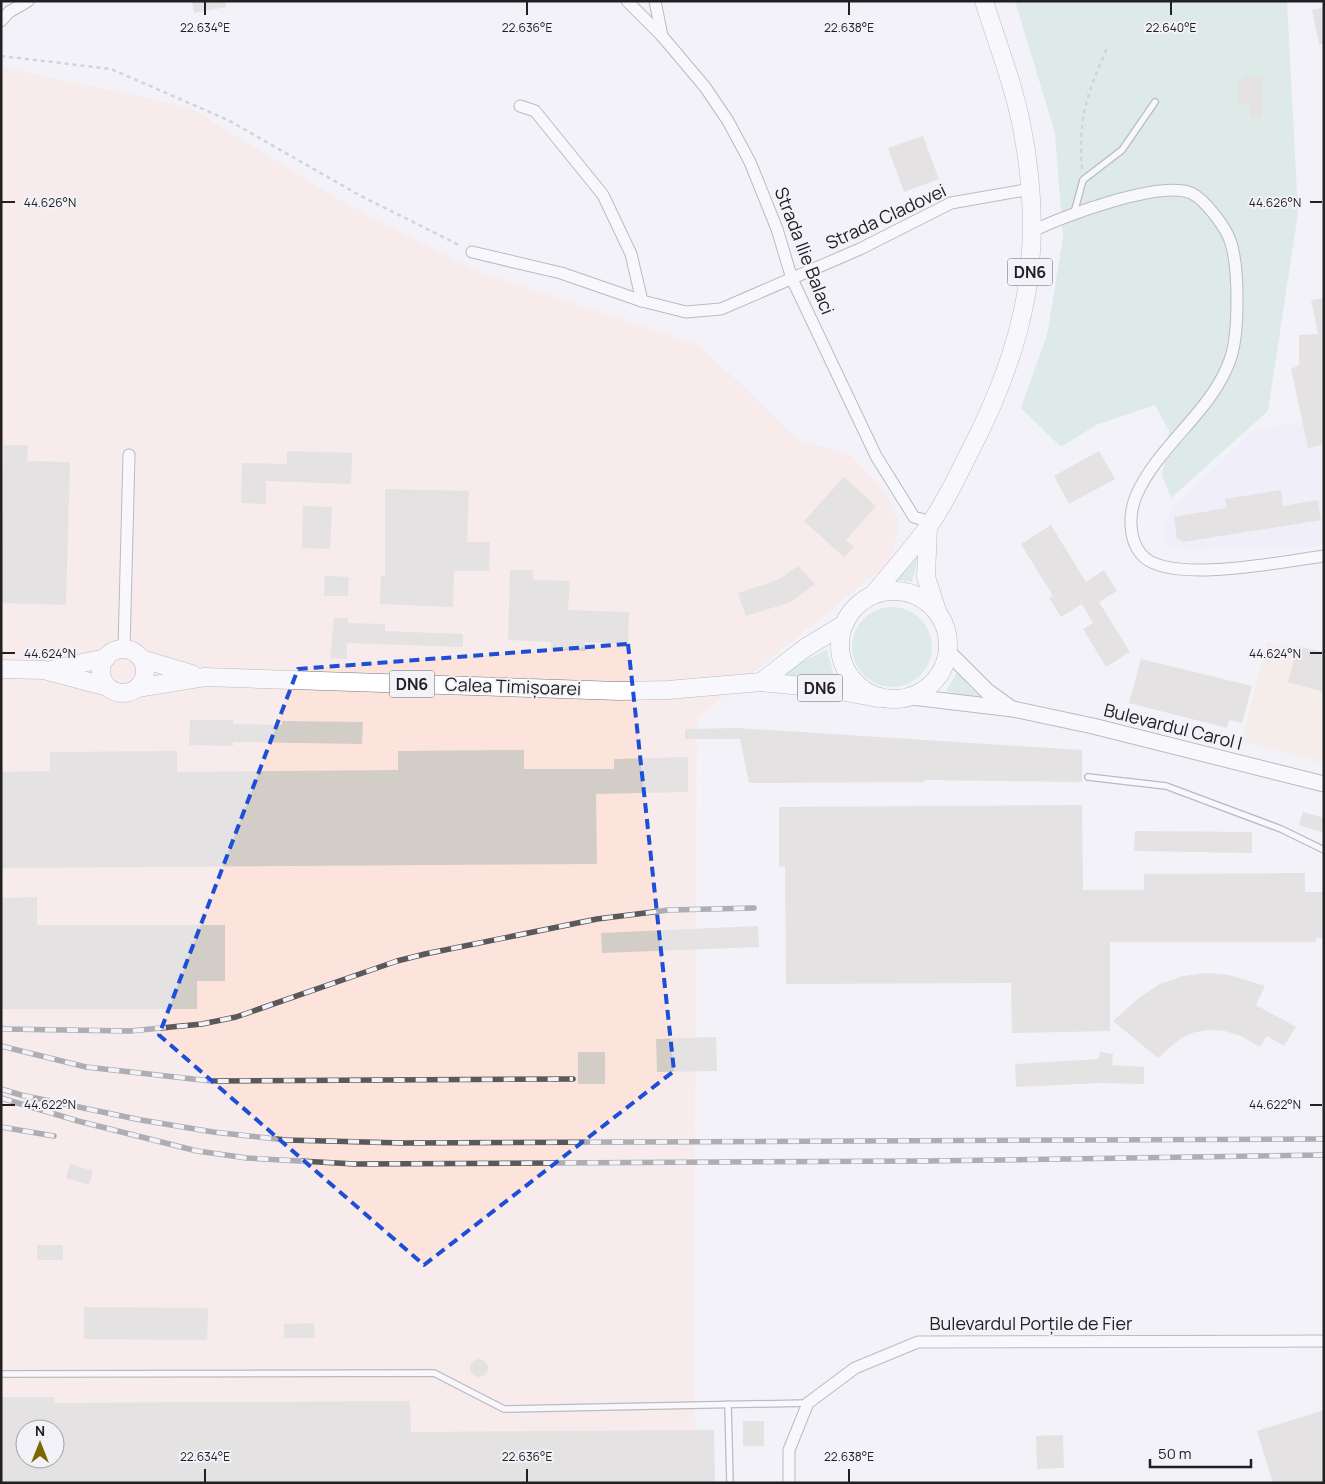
<svg xmlns="http://www.w3.org/2000/svg" width="1325" height="1484" font-family="Manrope,sans-serif">
	<style>
		.built { fill: #ebe9f8 }
		.industrial { fill: #fce3db; fill-rule: evenodd }
		.education { fill: #f7e6d4 }
		.green { fill: #c4e0d1 }
		.building { fill: #d2cec7; fill-rule: evenodd }
		.lines { fill: none; stroke-linecap: round; stroke-linejoin: round }
		.lane-casing { stroke: #77767d; stroke-width: 8 }
		.street-casing { stroke: #77767d; stroke-width: 13 }
		.secondary-casing { stroke: #77767d; stroke-width: 17 }
		.primary-casing { stroke: #77767d; stroke-width: 19 }
		.path { stroke: #acabb1; stroke-width: 2.5; stroke-dasharray: 4 4; stroke-linecap: butt }
		.lane { stroke: #fff; stroke-width: 5.5 }
		.street { stroke: #fff; stroke-width: 11 }
		.secondary { stroke: #fff; stroke-width: 15 }
		.primary { stroke: #fff; stroke-width: 18 }
		.rail-casing { stroke: #59595c; stroke-width: 5.5 }
		.rail { stroke: #f3f2f9; stroke-width: 4; stroke-dasharray: 11; stroke-linecap: butt }
		.marked { fill: none; stroke: #1d4ed8; stroke-width: 4; stroke-dasharray: 10 6; stroke-linejoin: round }
		.ticks { fill: none; stroke: #212123; stroke-width: 2 }
		.labels { text-anchor: middle; stroke-width: 4; stroke-linejoin: round; paint-order: stroke }
		.shield { fill: #f3f2f9; stroke: #606063; stroke-width: 1 }
		.shield-label { font-size: 16px; font-weight: bold; fill: #212123 }
		.street-label { font-size: 18px; fill: #212123; stroke: #f3f2f9 }
		.ticks-label { font-size: 12px; text-anchor: middle; fill: #212123; stroke: #f3f2f9; stroke-width: 4; stroke-linejoin: round; paint-order: stroke }
	</style>
	<rect width="100%" height="100%" fill="#f3f2f9"/>
	<path class="built" d="M1324,417V544L1314,547L1183,550L1165,545L1162,537L1173,506L1254,431Z"/>
	<path class="industrial" d="M1,67L189,107L340,200L471,269L701,346L797,439L852,456L889,497L899,526L889,563L697,718L694,1390L698,1483H1ZM25,1429H55V1459H25Z"/>
	<path class="education" d="M1267,642L1324,651V763L1242,742Z"/>
	<g class="green">
		<path d="M1015,1H1287L1298,213L1268,411L1171,498L1162,475L1169,431L1155,405L1096,425L1061,447L1021,408L1047,335L1063,238L1055,133Z"/>
		<path d="M922,542L912,582L896,580Z"/>
		<circle cx="892" cy="647" r="40"/>
		<path d="M827,649L834,676L807,675L770,679Z"/>
		<path d="M958,671L970,688L990,703L946,691Z"/>
	</g>
	<g class="building">
		<path d="M192,1H225L226,7L194,13Z"/>
		<path d="M1324,7V44H1319L1312,10Z"/>
		<path d="M1243,76H1262V118H1250V105H1238V81H1243Z"/>
		<path d="M923,136L939,179L904,192L888,148Z"/>
		<path d="M1324,298V444L1308,448L1291,369L1299,365V335L1318,334L1311,300Z"/>
		<path d="M4,445H28L27,461L70,462L66,605L1,603Z"/>
		<path d="M287,451L352,453L351,484L266,481V504L241,503L242,463L287,464Z"/>
		<path d="M1099,451L1115,479L1069,504L1054,476Z"/>
		<path d="M844,477L876,506L846,540L854,547L844,557L804,521Z"/>
		<path d="M385,489L469,491L467,542H490L489,571H454L453,607L380,604L381,575L385,576Z"/>
		<path d="M1281,490L1283,506L1318,500L1321,520L1183,542L1177,538L1174,517L1227,508L1225,499Z"/>
		<path d="M303,506L332,507L330,549L302,548Z"/>
		<path d="M1051,525L1086,582L1104,570L1117,591L1099,602L1130,652L1106,667L1083,629L1093,623L1082,604L1061,617L1049,598L1053,596L1021,544Z"/>
		<path d="M798,566L815,584L791,602L746,616L738,593L778,580Z"/>
		<path d="M510,570H533V580L570,581L568,610L629,612L628,644L585,642V651L551,650V642L508,640Z"/>
		<path d="M325,576L349,577L348,596H324Z"/>
		<path d="M334,618H348V623L385,624V631L463,634V647L347,643V659L330,658Z"/>
		<path d="M1298,646L1324,653V692L1288,682Z"/>
		<path d="M1141,659L1252,686L1242,723L1229,720L1227,728L1129,703Z"/>
		<path d="M190,720H233V724L282,725V721L363,722L362,744L233,742V746L189,745Z"/>
		<path d="M737,728L1082,750V782L925,780L924,782L749,783L740,739H685V729Z"/>
		<path d="M524,750V769H614V759L688,757V792L596,794L597,864L1,868V772L50,771V752L177,751V772L398,770V751Z"/>
		<path d="M1082,805L1083,890H1144V874L1305,873V892H1324V938H1316V942H1110V1031L1012,1033L1011,983L786,984L785,866L779,867V807Z"/>
		<path d="M1303,812L1324,818V833L1299,825Z"/>
		<path d="M1135,831L1252,832V853L1134,851Z"/>
		<path d="M37,897V925H225V981H197V1009H1V898Z"/>
		<path d="M758,926L759,947L602,953L601,933Z"/>
		<path d="M1207,973L1229,975L1265,986L1256,1005L1296,1027L1284,1046L1267,1036L1260,1047L1241,1036L1225,1031L1210,1030L1195,1032L1181,1038L1158,1058L1113,1021L1140,997L1160,984L1183,976Z"/>
		<path d="M716,1037L717,1071L657,1072L656,1039Z"/>
		<rect x="578" y="1052" width="27" height="32"/>
		<path d="M1100,1052L1113,1054L1112,1065L1144,1067V1084L1101,1083L1016,1087L1015,1064L1099,1059Z"/>
		<path d="M70,1164L93,1171L89,1185L66,1178Z"/>
		<rect x="37" y="1245" width="26" height="15"/>
		<path d="M84,1307L208,1308L207,1340L84,1339Z"/>
		<path d="M314,1323L315,1338H284V1324Z"/>
		<circle cx="479" cy="1368" r="9"/>
		<path d="M1,1397H54V1403L410,1401L411,1432L714,1430L715,1483H1ZM25,1429H55V1459H25Z"/>
		<path d="M1324,1410V1483H1273L1257,1431Z"/>
		<rect x="743" y="1421" width="21" height="25"/>
		<path d="M1063,1435L1064,1468L1037,1469L1036,1436Z"/>
	</g>
	<g class="lines">
		<defs>
			<g id="lane">
				<path d="M1074,213L1083,180L1122,150L1155,102"/>
				<path d="M1088,777L1166,786L1281,829L1324,850"/>
				<path d="M1,1374L434,1373L504,1409L808,1403"/>
				<path d="M728,1404L730,1483"/>
			</g>
			<g id="street">
				<path d="M627,1L662,36L705,87L728,121L750,162L777,229L792,279L876,456L914,517L931,522"/>
				<path d="M655,1L662,36"/>
				<path d="M1,21L9,12L28,1"/>
				<path d="M520,106L535,111L603,195L631,254L642,301"/>
				<path d="M1033,231C1063,216 1160,180 1191,193C1205,199 1227,229 1231,243C1239,269 1239,331 1231,357C1213,412 1159,443 1136,496C1129,513 1128,538 1141,554C1166,586 1286,561 1324,556"/>
				<path d="M472,252L561,273L642,301L686,312L721,309L860,249L951,203L1031,189"/>
				<path d="M124,649L129,455"/>
				<path d="M789,1483V1450L808,1403L855,1368L918,1342L1324,1341"/>
			</g>
			<g id="secondary">
				<path d="M948,652L987,691L1012,709"/>
				<path d="M912,697L1013,709L1093,726L1324,784"/>
			</g>
			<g id="primary">
				<path d="M928,526L926,577L937,611"/>
				<circle cx="894" cy="645" r="54"/>
				<path d="M873,595C891,572 911,551 928,527C944,505 956,479 968,455C1026,345 1046,251 1022,128C1014,85 997,43 984,1"/>
				<circle cx="123" cy="671" r="22"/>
				<path d="M142,659L192,674"/>
				<path d="M1,669L44,670L108,687"/>
				<path d="M54,669L106,658"/>
				<path d="M761,682L805,648L843,625"/>
				<path d="M137,688L205,677L619,691L668,690L761,682L824,688L878,698"/>
			</g>
		</defs>
		<use href="#lane" class="lane-casing"/>
		<use href="#street" class="street-casing"/>
		<use href="#secondary" class="secondary-casing"/>
		<use href="#primary" class="primary-casing"/>
		<g class="path">
			<path d="M1,56L111,69L228,120L361,196L461,246"/>
			<path d="M1082,169C1078,118 1087,94 1107,48"/>
			<path d="M844,611L859,599"/>
		</g>
		<use href="#lane" class="lane"/>
		<use href="#street" class="street"/>
		<use href="#secondary" class="secondary"/>
		<use href="#primary" class="primary"/>
		<defs>
			<g id="rail">
				<path d="M1,1029L130,1031L202,1024L236,1017L397,961L425,954L597,919L669,910L754,908"/>
				<path d="M1,1046L86,1067L211,1081L573,1079"/>
				<path d="M1,1089L21,1095L141,1120L213,1132L286,1140L403,1143L1324,1139"/>
				<path d="M1,1098L78,1121L197,1151L247,1158L355,1164L928,1161L1324,1155"/>
				<path d="M1,1127L54,1136"/>
			</g>
		</defs>
		<use href="#rail" class="rail-casing"/>
		<use href="#rail" class="rail"/>
	</g>
	<path d="M0 0H1325V1484H0ZM628,644L674,1071L424,1265L159,1035L298,669Z" fill="#f3f2f9" fill-opacity=".55" fill-rule="evenodd"/>
	<path class="marked" d="M628,644L674,1071L424,1265L159,1035L298,669Z"/>
	<path class="ticks" d="M205,2V15M527,2V15M849,2V15M1171,2V15M2,202H15M1310,202H1322M2,653H15M1310,653H1322M2,1105H15M1310,1105H1322M205,1469V1482M527,1469V1482M849,1469V1482"/>
	<g class="labels">
		<g class="shield">
			<rect x="1007.5" y="258.5" width="45" height="27" rx="4"/>
			<rect x="389.5" y="670.5" width="45" height="27" rx="4"/>
			<rect x="797.5" y="674.5" width="45" height="27" rx="4"/>
		</g>
		<g class="shield-label">
			<text x="1030" y="278">DN6</text>
			<text x="412" y="690">DN6</text>
			<text x="820" y="694">DN6</text>
		</g>
		<g class="street-label">
			<text transform="translate(886 217) rotate(-25)" y="6">Strada Cladovei</text>
			<text transform="translate(804 251) rotate(69)" y="6">Strada Ilie Balaci</text>
			<text transform="translate(513 687) rotate(2)" y="6">Calea Timișoarei</text>
			<text transform="translate(1173 727) rotate(14)" y="6">Bulevardul Carol I</text>
			<text x="1031" y="1330">Bulevardul Porțile de Fier</text>
		</g>
	</g>
	<g class="ticks-label">
		<text x="205" y="32">22.634°E</text>
		<text x="527" y="32">22.636°E</text>
		<text x="849" y="32">22.638°E</text>
		<text x="1171" y="32">22.640°E</text>
		<text x="50" y="207">44.626°N</text>
		<text x="1275" y="207">44.626°N</text>
		<text x="50" y="658">44.624°N</text>
		<text x="1275" y="658">44.624°N</text>
		<text x="50" y="1109">44.622°N</text>
		<text x="1275" y="1109">44.622°N</text>
		<text x="205" y="1461">22.634°E</text>
		<text x="527" y="1461">22.636°E</text>
		<text x="849" y="1461">22.638°E</text>
	</g>
	<rect width="1325" height="1484" fill="none" stroke="#212123" stroke-width="5"/>
	<g transform="translate(40 1444)"><circle r="24" fill="#f3f2f9" stroke="#9f9ea3"/>
	<path d="M0-4L9 19L0 12L-9 19Z" fill="#786900"/>
	<text y="-8" font-size="14" font-weight="bold" text-anchor="middle" fill="#212123">N</text>
	</g>
	<path d="M1150 1459v8h101v-8" fill="none" stroke="#212123" stroke-width="2.5"/>
	<text x="1158" y="1459" font-size="15" fill="#212123" stroke="#f3f2f9" stroke-width="4" paint-order="stroke">50 m</text>
</svg>
